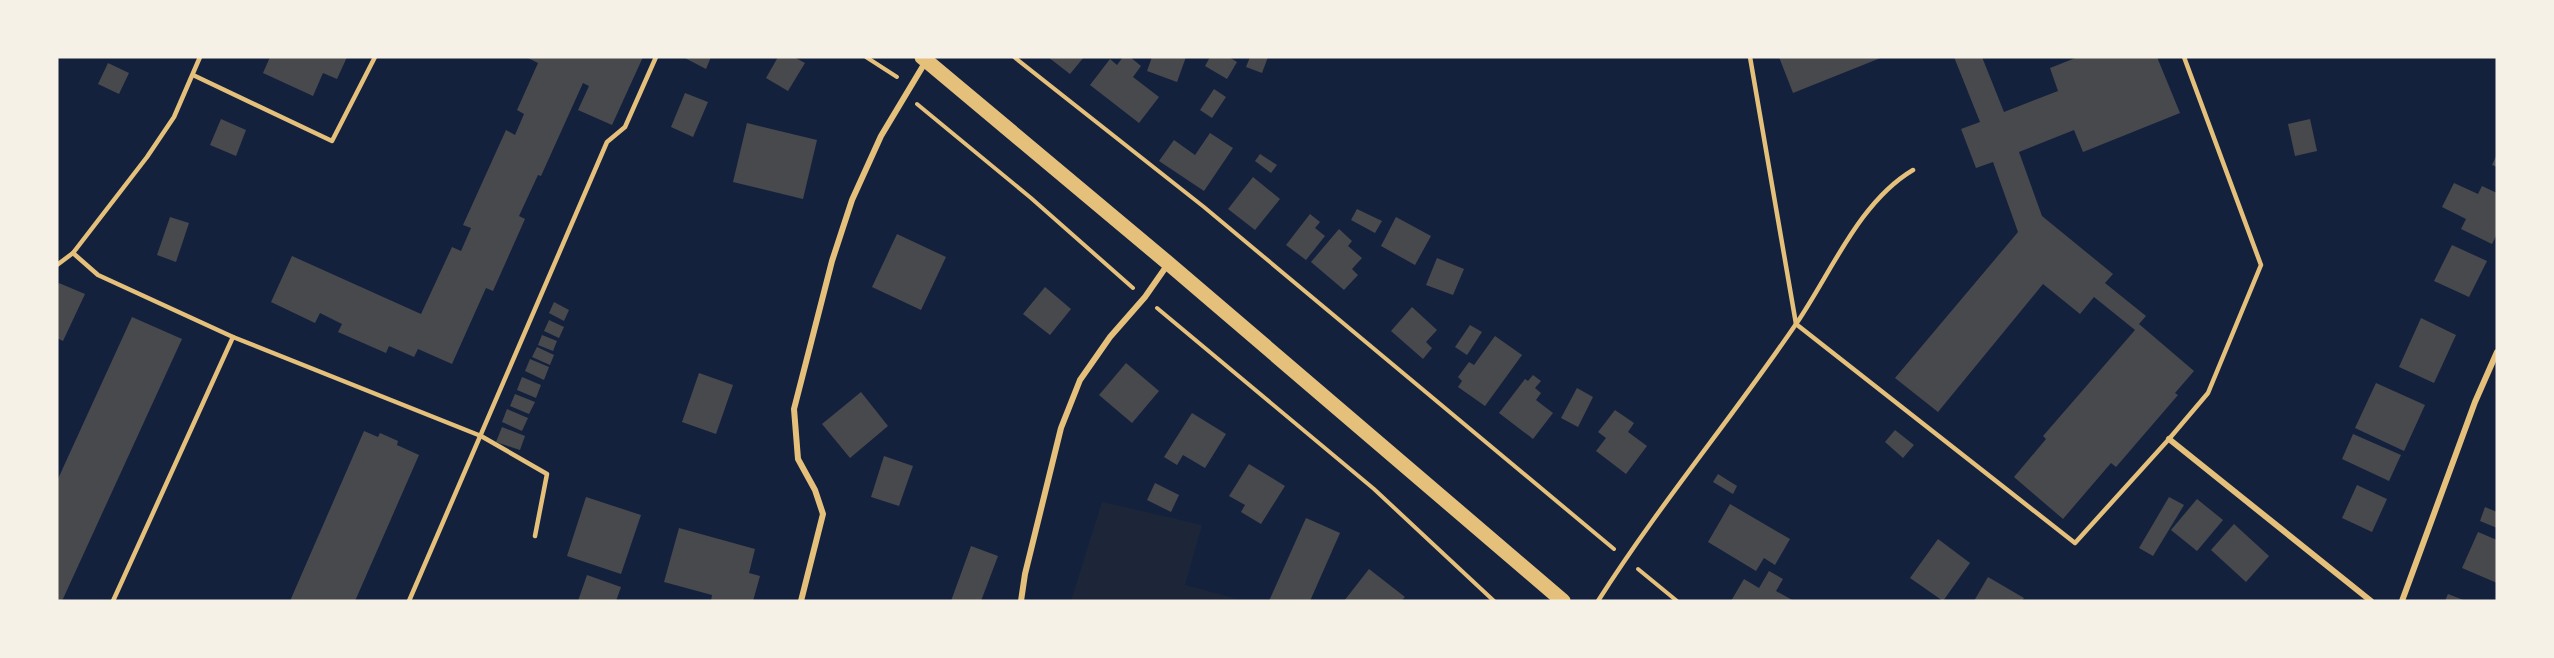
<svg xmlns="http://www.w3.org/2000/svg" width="2554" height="658" font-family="Manrope,sans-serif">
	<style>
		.green { fill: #1d2539 }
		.building { fill: #48494c }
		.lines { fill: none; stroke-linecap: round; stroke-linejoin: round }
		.path { stroke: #e5c07b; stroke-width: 4 }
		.service { stroke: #e5c07b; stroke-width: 4.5 }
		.minor { stroke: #e5c07b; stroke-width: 6 }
		.primary { stroke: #e5c07b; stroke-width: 15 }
	</style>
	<rect width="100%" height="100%" fill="#14213d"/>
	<path class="green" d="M1102,502L1202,525L1185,585L1245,601H1071Z"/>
	<g class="building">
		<path d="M270,57H347L337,79L323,73L313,96L263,73Z"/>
		<path d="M526,57H643L612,125L578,110L589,86L583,83L541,176L538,175L519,216L525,219L493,291L486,288L452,364L418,349L414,357L389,346L386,353L338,332L342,324L320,313L315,323L271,302L292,256L421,314L452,247L461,251L471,228L463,225L506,130L515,135L524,114L517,110L538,63Z"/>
		<path d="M683,57H711L706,69Z"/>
		<path d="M778,57H794L805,63L788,91L766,78Z"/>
		<path d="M1048,57H1084L1070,74Z"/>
		<path d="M1123,57H1130L1141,66L1133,77L1159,97L1139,123L1090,85L1110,59L1117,65Z"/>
		<path d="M1152,57H1186L1177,82L1147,71Z"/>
		<path d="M1210,57H1229L1237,62L1227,79L1205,66Z"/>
		<path d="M1250,57H1268L1262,73L1246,67Z"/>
		<path d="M1779,57H1883L1793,93Z"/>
		<path d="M1954,57H1982L2004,112L2058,91L2050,68L2078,57H2157L2180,113L2083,152L2074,130L2019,152L2042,216L2113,274L2105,283L2146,316L2139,324L2194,371L2175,393L2178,395L2116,467L2111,463L2063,519L2014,477L2046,439L2043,436L2135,330L2094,297L2080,314L2043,284L1938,412L1895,378L2018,232L1993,162L1976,168L1961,129L1980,122Z"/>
		<path d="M108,63L129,73L119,94L98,84Z"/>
		<path d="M1214,89L1226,97L1212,118L1200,110Z"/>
		<path d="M685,93L708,102L693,137L671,127Z"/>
		<path d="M221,119L246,130L236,156L210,145Z"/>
		<path d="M2310,119L2317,151L2295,156L2288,124Z"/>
		<path d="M747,123L817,140L803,199L733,182Z"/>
		<path d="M1210,133L1233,148L1204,191L1159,161L1174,140L1195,155Z"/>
		<path d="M1260,154L1277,165L1271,173L1255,161Z"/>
		<path d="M2497,154V167L2492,165Z"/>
		<path d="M1253,177L1280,199L1255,230L1228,209Z"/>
		<path d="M2454,183L2478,194L2482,186L2497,193V234L2492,244L2461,229L2466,219L2442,207Z"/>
		<path d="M1357,209L1382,221L1375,233L1351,220Z"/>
		<path d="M1310,214L1320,222L1315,228L1325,236L1306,260L1286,245Z"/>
		<path d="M170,217L189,223L176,262L157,255Z"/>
		<path d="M1396,217L1431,236L1415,265L1381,246Z"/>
		<path d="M1339,229L1352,241L1348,246L1362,258L1352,269L1358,275L1344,290L1311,262Z"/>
		<path d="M897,234L946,257L921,310L872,287Z"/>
		<path d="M2452,245L2487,261L2469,297L2434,281Z"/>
		<path d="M1437,258L1464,269L1453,295L1426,285Z"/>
		<path d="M59,283L85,294L63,341L57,338V287Z"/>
		<path d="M1045,287L1071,309L1050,335L1023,314Z"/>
		<path d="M554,302L569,310L564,321L549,313Z"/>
		<path d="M1412,307L1437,330L1426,342L1432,348L1423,359L1391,331Z"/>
		<path d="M132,317L182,339L62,601H57V481Z"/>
		<path d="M2421,318L2456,335L2434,383L2399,367Z"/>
		<path d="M549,320L564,327L559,338L544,331Z"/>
		<path d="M1470,325L1482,332L1467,355L1455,347Z"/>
		<path d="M542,335L557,341L553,351L538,345Z"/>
		<path d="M1495,336L1522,355L1485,406L1458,387L1462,381L1458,377L1469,362L1474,365Z"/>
		<path d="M537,347L554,355L550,365L532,357Z"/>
		<path d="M530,359L549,367L544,380L525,371Z"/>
		<path d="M1126,363L1159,391L1132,423L1099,395Z"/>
		<path d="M699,373L733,385L716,434L682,422Z"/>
		<path d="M1533,375L1541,381L1535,388L1541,393L1536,400L1553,413L1533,439L1499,413L1525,379L1528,381Z"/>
		<path d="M522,377L541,385L536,398L517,390Z"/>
		<path d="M2376,383L2425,405L2404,451L2355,428Z"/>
		<path d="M1577,388L1593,397L1578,427L1561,418Z"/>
		<path d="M861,392L888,426L850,458L822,424Z"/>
		<path d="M515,394L535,402L529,414L510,406Z"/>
		<path d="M507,409L528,418L522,431L502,422Z"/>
		<path d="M1615,410L1634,423L1628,432L1647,446L1626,474L1596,451L1606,438L1598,432Z"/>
		<path d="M1192,413L1226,434L1205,468L1183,455L1177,465L1164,457Z"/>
		<path d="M502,427L525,436L520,450L496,442Z"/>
		<path d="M1895,430L1914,445L1903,458L1885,442Z"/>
		<path d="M364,431L378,437L380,433L398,441L397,445L419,455L355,601H290Z"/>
		<path d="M2353,434L2401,455L2389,481L2342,459Z"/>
		<path d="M884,456L913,466L899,506L871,497Z"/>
		<path d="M1249,464L1285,486L1261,524L1241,512L1245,505L1229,496Z"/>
		<path d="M1718,474L1737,486L1733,494L1713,482Z"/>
		<path d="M1155,483L1179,495L1171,512L1147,500Z"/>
		<path d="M2357,485L2387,499L2372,532L2342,518Z"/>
		<path d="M586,497L641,515L621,574L567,556Z"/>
		<path d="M2169,497L2184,505L2153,556L2139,548Z"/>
		<path d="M2197,499L2223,520L2197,551L2171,530Z"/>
		<path d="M1730,504L1790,539L1775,565L1764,558L1756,571L1708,542Z"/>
		<path d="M2485,507L2497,512V528L2480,521Z"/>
		<path d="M1306,518L1340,533L1310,601H1269Z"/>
		<path d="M2234,524L2269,556L2246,582L2211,550Z"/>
		<path d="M679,528L755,549L749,573L760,576L753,601H711L712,595L664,582Z"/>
		<path d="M2478,532L2497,540V583L2462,568Z"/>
		<path d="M1938,539L1970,563L1943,601L1910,578Z"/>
		<path d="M971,546L998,556L981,601H951Z"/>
		<path d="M1369,569L1405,597L1401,601H1344Z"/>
		<path d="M1769,571L1783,579L1776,591L1794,601H1731L1744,579L1759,588Z"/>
		<path d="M587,575L621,587L616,601H578Z"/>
		<path d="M1988,577L2024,598L2022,601H1974Z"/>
		<path d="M2448,594L2466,601H2445Z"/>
	</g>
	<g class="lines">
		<g class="path">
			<path d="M866,57L897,77"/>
			<path d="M1014,57L1204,207L1614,549"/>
			<path d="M917,104L1031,198L1133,288"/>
			<path d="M1157,308L1374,489L1494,601"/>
			<path d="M1638,569L1677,601"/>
		</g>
		<g class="service">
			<path d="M1750,57L1796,324L2075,543L2169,439L2208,393L2261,265L2184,57"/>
			<path d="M193,75L332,141L375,57"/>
			<path d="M73,253L98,275L233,337L113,601"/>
			<path d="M57,265L73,253L147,157L174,117L200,57"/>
			<path d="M233,337L481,436L547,474L535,536"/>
			<path d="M409,601L607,142L625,127L656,57"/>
			<path d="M1598,601C1659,505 1732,418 1796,324C1831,273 1859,202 1913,170"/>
		</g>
		<g class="minor">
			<path d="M2169,439L2371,601"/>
			<path d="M801,601L823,514L815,490L798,459L794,409L832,261L852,200L881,136L926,61"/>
			<path d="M1021,601L1025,574L1061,428L1080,380L1110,337L1145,297L1168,264"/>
			<path d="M2402,601L2475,402L2497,352"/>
		</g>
		<path class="primary" d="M922,57L1168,263L1563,601"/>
	</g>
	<rect width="2554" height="658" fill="none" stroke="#f6f1e7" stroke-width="117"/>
</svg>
